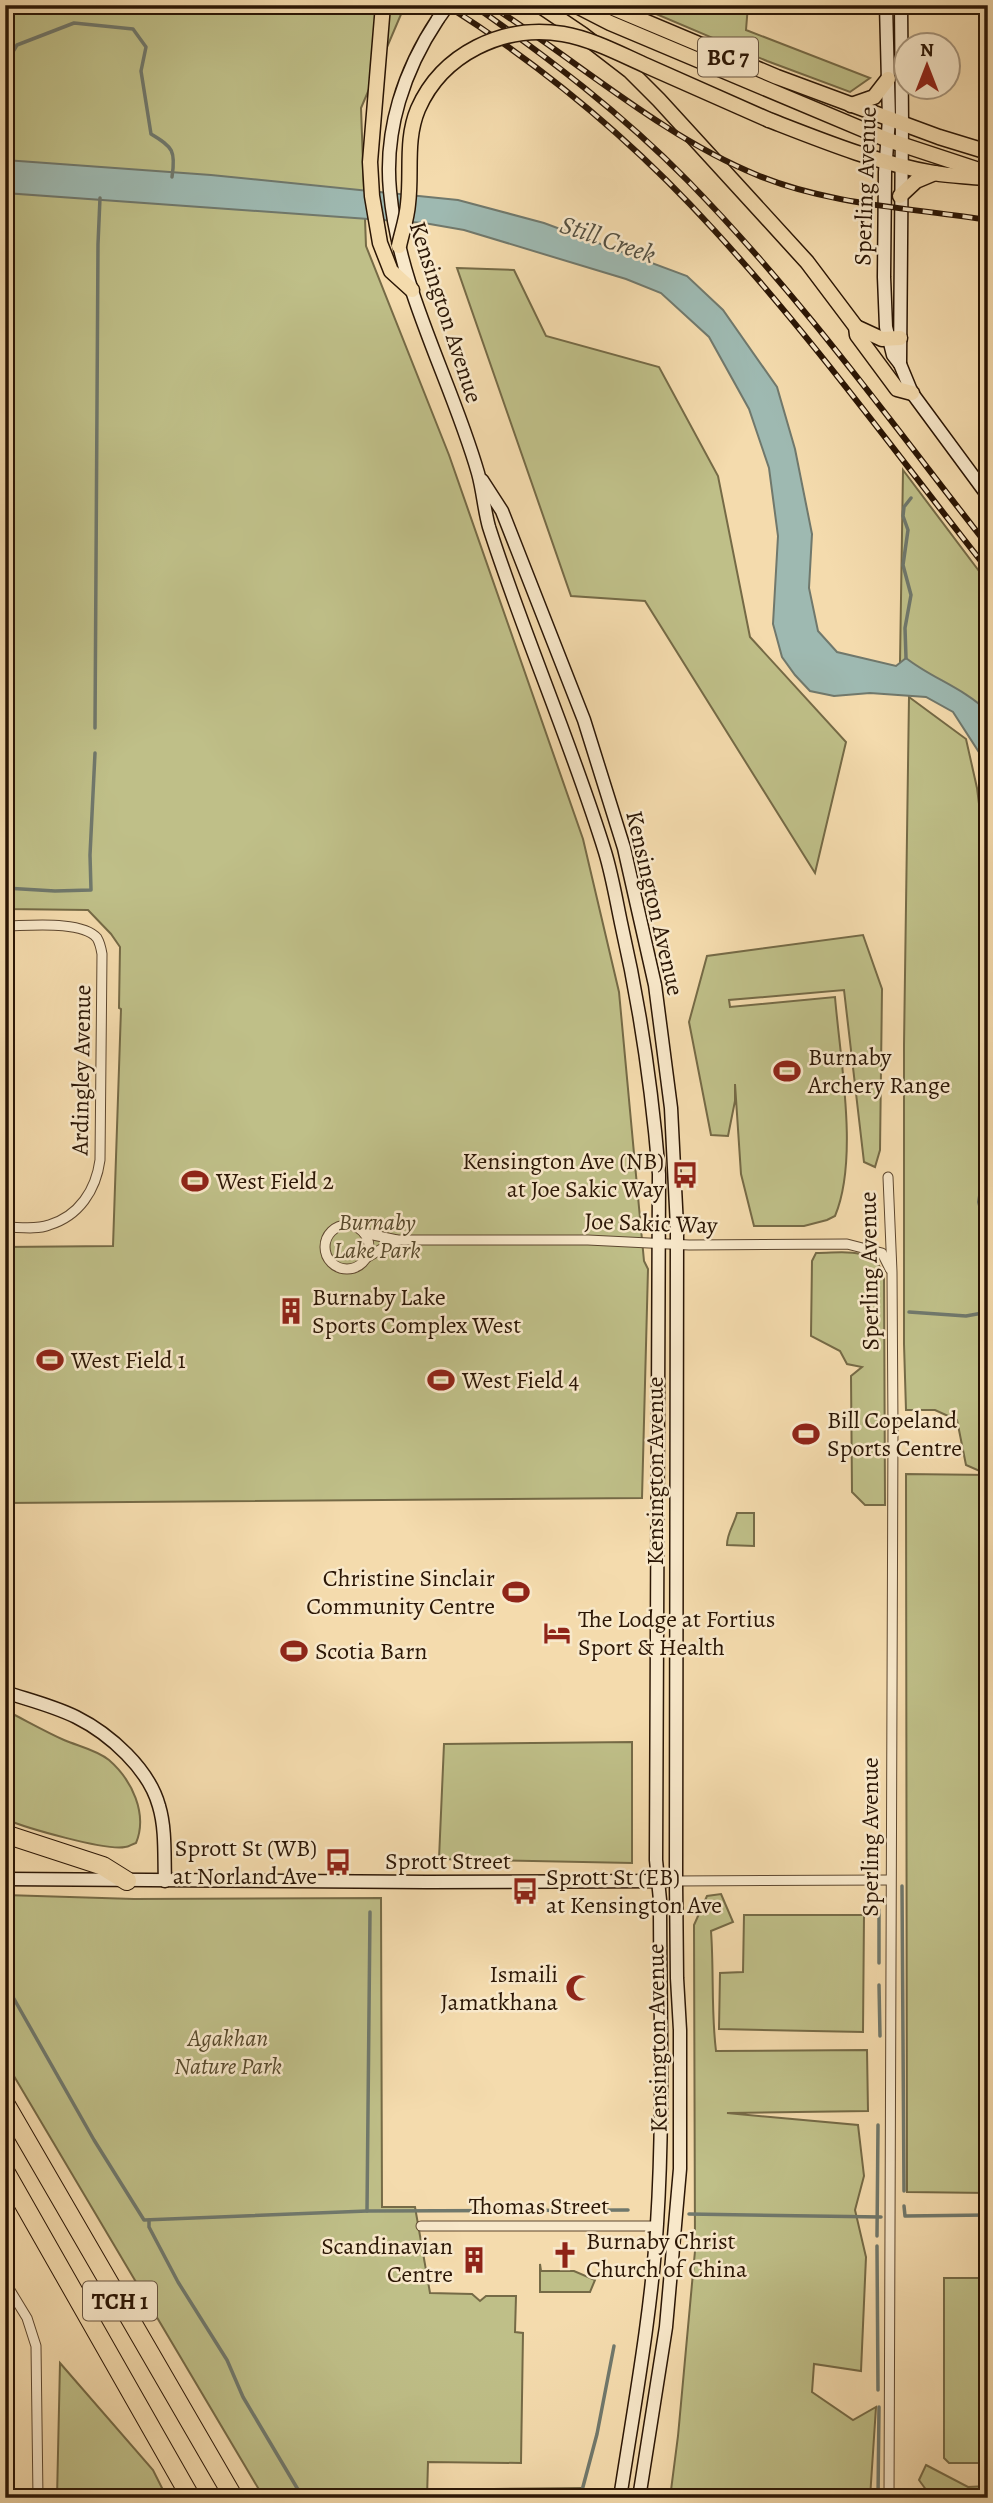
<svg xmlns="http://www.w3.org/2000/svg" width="993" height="2503" font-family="Alegreya,serif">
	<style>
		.green { fill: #bfbf88; stroke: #756a46; stroke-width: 2 }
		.water { fill: #9eb9b1; stroke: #70786c; stroke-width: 2 }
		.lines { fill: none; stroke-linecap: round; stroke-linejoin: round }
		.stream { stroke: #70786c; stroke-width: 3.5 }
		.street-casing { stroke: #5d472f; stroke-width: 11 }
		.secondary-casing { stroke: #2b1605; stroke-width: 15 }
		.primary-casing { stroke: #2b1605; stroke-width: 17 }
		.highway-casing { stroke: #2b1605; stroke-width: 20 }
		.street { stroke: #f8e8ca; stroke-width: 9 }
		.secondary { stroke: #f8e8ca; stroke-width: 12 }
		.primary { stroke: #f4dbad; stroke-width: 14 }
		.highway { stroke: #f4dbad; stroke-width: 18 }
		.rail-casing { stroke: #2b1605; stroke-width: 6 }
		.rail { stroke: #f8e8ca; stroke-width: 3.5; stroke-dasharray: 10; stroke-linecap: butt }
		.secondary-bridge-casing { stroke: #2b1605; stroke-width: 15; stroke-linecap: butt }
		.primary-bridge-casing { stroke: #2b1605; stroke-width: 17; stroke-linecap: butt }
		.secondary-bridge { stroke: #f8e8ca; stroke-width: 12 }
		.primary-bridge { stroke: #f4dbad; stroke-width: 14 }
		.labels { text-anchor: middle; stroke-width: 5; stroke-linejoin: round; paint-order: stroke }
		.shield { fill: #f8e8ca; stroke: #685540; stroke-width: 2 }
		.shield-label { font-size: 23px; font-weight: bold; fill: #2b1605 }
		.street-label { font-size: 24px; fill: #2b1605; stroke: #f8e8ca }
		.poi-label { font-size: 24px; fill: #2b1605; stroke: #f8e8ca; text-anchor: start }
		.park-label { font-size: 24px; font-style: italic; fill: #57492c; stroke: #f8e8ca }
		.water-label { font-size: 26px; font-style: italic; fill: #534f41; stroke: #f8e8ca }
	</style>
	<rect width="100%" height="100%" fill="#f4dbad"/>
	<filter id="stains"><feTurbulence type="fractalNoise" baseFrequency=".00286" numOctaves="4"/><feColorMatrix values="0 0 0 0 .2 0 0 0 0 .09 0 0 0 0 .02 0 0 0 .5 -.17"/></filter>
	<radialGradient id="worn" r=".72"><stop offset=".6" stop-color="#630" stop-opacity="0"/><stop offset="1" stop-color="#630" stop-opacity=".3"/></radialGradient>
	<g class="green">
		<path d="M5,5H405L361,108L366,246L449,455L583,839L619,992L644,1261L648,1269L642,1498L5,1503V1247L113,1246L121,1009L119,1008L120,947L111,934L88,910L5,909Z"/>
		<path d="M635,5H748L746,30L870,78L850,92L767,61Z"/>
		<path d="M457,268L514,270L546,336L659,367L718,476L750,637L846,742L815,873L645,601L571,596Z"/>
		<path d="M903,470L988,583V720L900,663Z"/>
		<path d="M909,697L966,739L977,788L988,876V1112L982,1141L980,1220L988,1235V1472H982L966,1465L957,1420L935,1410H906L904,1344V1045Z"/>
		<path d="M863,935L882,989L880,1150L875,1167L864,1162L844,990L729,1000L730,1007L835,997C840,1059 859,1159 835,1216L827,1220L804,1226H754L741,1174L735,1084V1101L728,1136L711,1135L689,1022L707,956Z"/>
		<path d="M816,1253C845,1253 866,1246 884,1272L885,1505H865L852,1492L851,1376L862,1367L847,1364L840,1351L811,1336L812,1261Z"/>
		<path d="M906,1474L988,1475V2193L907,2192Z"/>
		<path d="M737,1513H754V1546L727,1545C727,1533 734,1525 737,1513Z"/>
		<path d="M5,1710C25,1720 44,1731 64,1740C78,1746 97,1750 109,1760C132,1780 148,1814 136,1843C132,1844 129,1847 125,1847C106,1851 26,1828 5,1819Z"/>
		<path d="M632,1742V1863L439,1859L444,1744Z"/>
		<path d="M721,1894L733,1922L711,1931C714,1971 711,2011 716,2051L867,2050L868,2111L727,2113L858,2125L864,2176L855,2210L866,2257L861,2371L814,2364L812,2392L853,2420L876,2407L870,2498H670L678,2436L695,2251L694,1925L707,1896Z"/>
		<path d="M5,1895L134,1899L381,1898L382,2207H415L430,2293L472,2294L480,2301L486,2296H516L515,2332L523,2333L521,2463L428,2462L427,2498H264L5,2061Z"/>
		<path d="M744,1915H864L863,2032L719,2029L720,1973L743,1972Z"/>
		<path d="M540,2264L541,2271H574L595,2280L590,2292H540Z"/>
		<path d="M944,2278H988V2463H949L944,2458Z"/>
		<path d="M60,2363L153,2470L167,2498H57Z"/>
		<path d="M926,2465L968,2487L988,2486V2498H932L919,2480Z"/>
		<path d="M582,2488L580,2498H494V2489Z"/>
	</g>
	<g class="water">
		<path d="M5,160L211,175L458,200L544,223L687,276L723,310L777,387L795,449L812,534L809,588L818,631L837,652L896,666L906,658C931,678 964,688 988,712V785L982,757L953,712L926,697L870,693L834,696L810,691L795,675L782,657L773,624L778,536L769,468L749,409L709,337L661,293L626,279L464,230L424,223L5,193Z"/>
		<path d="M988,1137V1242L978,1202Z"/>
	</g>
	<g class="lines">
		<g class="stream">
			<path d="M5,65L17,45L74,23L133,29L146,47L141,71L151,134C173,147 176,151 172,177"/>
			<path d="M906,658L905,628L911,595L903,565L908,530L903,516L904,507L911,498"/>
			<path d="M95,728L98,244L100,198"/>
			<path d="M5,888L55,891L91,890L90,855L95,753"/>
			<path d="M909,1312L966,1316L988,1312"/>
			<path d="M902,1886L904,2191"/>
			<path d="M879,1963V1910"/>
			<path d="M5,1983L94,2140L144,2220L367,2211L628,2210"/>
			<path d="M879,1985L880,2036"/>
			<path d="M904,2206L905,2216L988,2215"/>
			<path d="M367,2211L370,1912"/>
			<path d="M689,2214L881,2217"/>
			<path d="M149,2221V2227L178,2282L227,2360L243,2397L303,2498"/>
			<path d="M877,2236L878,2125"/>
			<path d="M877,2246L878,2390"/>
			<path d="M580,2498L597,2434L614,2346"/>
			<path d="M878,2498L879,2407"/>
		</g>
		<defs>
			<g id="street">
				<path d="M5,926C27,926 82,920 97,938C100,943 101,948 102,954L100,1160C96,1190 79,1216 49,1225C36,1230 19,1227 5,1227"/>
				<path d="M888,1177L892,1272L893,1428L889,2498"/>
				<circle cx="347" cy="1247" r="22"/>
				<path d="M364,1233L397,1240H588L689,1245L847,1244L882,1253L890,1269"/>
				<path d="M366,1258L397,1240"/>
				<path d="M676,1881L890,1880"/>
				<path d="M421,2226H657"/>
				<path d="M5,2282L27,2318L36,2346L38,2498"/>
			</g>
			<g id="secondary">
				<path d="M886,5L889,119L885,172L884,277L886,327L893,355L900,364L912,393L988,496"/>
				<path d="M438,19C404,70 384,130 390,191C399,290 451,379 478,473C483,491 484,509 489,527C524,636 571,742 605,852C612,875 616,899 621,923C640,1006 652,1089 659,1174L656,1860L660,1900C660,2008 664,2117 657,2224C651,2316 634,2407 620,2498"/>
				<path d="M900,364L902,124L901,5"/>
				<path d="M482,480L502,511L584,720L624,848L655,985L671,1108L677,1227L676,1881L677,1978L680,2030V2169L666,2327L639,2498"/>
				<path d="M5,1692C29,1700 54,1706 76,1717C110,1734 149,1769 159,1806C166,1829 164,1857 165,1881"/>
				<path d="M5,1879L427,1882L665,1881"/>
			</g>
			<g id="primary">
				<path d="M383,5L370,162L372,196L380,243L391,271L412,290"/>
				<path d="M539,5L582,34L630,71L659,100L807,262L856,327L857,335L897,389L912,393"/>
				<path d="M575,5L610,23L888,140L988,173"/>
				<path d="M606,5L777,77L939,137L988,152"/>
				<path d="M851,105L874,97L888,79"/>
				<path d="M769,120C823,141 877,163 934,173C950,176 967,176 983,178"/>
				<path d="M900,196L916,181L935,173"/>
				<path d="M856,327L882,339L900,338"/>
			</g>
			<g id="highway">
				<path d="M5,1834L103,1866L127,1881"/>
				<path d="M5,2103L234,2498"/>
				<path d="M5,2171L191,2498"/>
			</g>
		</defs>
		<use href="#street" class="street-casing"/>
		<use href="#secondary" class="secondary-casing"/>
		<use href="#primary" class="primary-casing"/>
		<use href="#highway" class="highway-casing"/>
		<use href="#street" class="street"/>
		<use href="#secondary" class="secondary"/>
		<use href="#primary" class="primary"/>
		<use href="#highway" class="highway"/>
		<defs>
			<g id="rail">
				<path d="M446,5C544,67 636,144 714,230C812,337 898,456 988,570"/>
				<path d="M473,5C549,58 622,114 687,180C798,293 891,422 988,546"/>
				<path d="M496,9C581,64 664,137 757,175C829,205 912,208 988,220"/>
			</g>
		</defs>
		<use href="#rail" class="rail-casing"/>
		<use href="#rail" class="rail"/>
		<defs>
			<path id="secondary-bridge" d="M438,19L448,5"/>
			<path id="primary-bridge" d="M399,246C402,232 407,218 408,204C412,172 405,140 418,109C442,54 503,24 563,34C592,39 620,54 647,66C688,84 729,102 769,120"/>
		</defs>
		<use href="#secondary-bridge" class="secondary-bridge-casing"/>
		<use href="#primary-bridge" class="primary-bridge-casing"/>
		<use href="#secondary-bridge" class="secondary-bridge"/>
		<use href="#primary-bridge" class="primary-bridge"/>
	</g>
	<defs>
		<symbol id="stadium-bare" viewBox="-9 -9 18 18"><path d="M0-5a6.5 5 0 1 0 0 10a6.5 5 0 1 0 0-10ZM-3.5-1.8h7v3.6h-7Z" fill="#8f2418" stroke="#f8e8ca" stroke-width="2.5" paint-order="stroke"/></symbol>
		<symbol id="bus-bare" viewBox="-9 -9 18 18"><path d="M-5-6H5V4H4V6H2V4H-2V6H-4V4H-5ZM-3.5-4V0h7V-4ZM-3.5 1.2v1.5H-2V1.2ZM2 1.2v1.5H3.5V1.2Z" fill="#8f2418" stroke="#f8e8ca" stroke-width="2.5" paint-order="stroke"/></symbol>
		<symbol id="building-bare" viewBox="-9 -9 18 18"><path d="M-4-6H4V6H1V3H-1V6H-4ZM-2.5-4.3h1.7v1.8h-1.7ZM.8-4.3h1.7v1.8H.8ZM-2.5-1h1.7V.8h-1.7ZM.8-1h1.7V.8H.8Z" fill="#8f2418" stroke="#f8e8ca" stroke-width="2.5" paint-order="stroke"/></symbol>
		<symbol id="hotel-bare" viewBox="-9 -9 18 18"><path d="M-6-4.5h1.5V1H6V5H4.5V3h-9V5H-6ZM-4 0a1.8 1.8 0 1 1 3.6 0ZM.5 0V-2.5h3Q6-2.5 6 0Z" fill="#8f2418" stroke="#f8e8ca" stroke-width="2.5" paint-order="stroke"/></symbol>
		<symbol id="mosque-bare" viewBox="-9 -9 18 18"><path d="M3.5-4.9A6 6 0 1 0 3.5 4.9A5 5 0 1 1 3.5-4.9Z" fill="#8f2418" stroke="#f8e8ca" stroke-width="2.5" paint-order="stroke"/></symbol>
		<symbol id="church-bare" viewBox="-9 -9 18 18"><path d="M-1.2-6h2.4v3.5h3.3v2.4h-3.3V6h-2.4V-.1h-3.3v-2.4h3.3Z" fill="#8f2418" stroke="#f8e8ca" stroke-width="2.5" paint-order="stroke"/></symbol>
	</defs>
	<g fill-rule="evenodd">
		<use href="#stadium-bare" x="768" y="1052" width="38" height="38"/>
		<use href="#bus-bare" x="666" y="1156" width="38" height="38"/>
		<use href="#stadium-bare" x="176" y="1162" width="38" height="38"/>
		<use href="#building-bare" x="272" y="1292" width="38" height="38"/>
		<use href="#stadium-bare" x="31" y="1341" width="38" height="38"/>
		<use href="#stadium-bare" x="422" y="1361" width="38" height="38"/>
		<use href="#stadium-bare" x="787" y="1415" width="38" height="38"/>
		<use href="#stadium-bare" x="497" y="1573" width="38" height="38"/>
		<use href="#hotel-bare" x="538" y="1614" width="38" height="38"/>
		<use href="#stadium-bare" x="275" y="1632" width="38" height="38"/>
		<use href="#bus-bare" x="319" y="1843" width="38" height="38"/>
		<use href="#bus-bare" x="506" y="1872" width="38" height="38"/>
		<use href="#mosque-bare" x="560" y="1969" width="38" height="38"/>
		<use href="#church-bare" x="546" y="2236" width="38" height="38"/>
		<use href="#building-bare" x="455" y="2241" width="38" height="38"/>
	</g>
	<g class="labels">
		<g class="shield">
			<rect x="698" y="37.5" width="60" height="39" rx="5"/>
			<rect x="83" y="2281.5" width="74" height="39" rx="5"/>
		</g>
		<g class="shield-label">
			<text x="728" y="65">BC 7</text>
			<text x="120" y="2309">TCH 1</text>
		</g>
		<g class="street-label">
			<text transform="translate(865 186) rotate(-88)" y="8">Sperling Avenue</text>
			<text transform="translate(446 312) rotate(72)" y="8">Kensington Avenue</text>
			<text transform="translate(655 903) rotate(77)" y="8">Kensington Avenue</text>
			<text transform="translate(81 1070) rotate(-89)" y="8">Ardingley Avenue</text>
			<text transform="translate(651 1223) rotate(2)" y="8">Joe Sakic Way</text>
			<text transform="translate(869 1271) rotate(-91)" y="8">Sperling Avenue</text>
			<text transform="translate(655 1471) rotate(-90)" y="8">Kensington Avenue</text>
			<text transform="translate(870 1837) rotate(-90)" y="8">Sperling Avenue</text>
			<text x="448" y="1869">Sprott Street</text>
			<text transform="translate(657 2038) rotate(-91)" y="8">Kensington Avenue</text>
			<text x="539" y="2214">Thomas Street</text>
		</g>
		<g class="poi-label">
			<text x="808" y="1065">Burnaby<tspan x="808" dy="28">Archery Range</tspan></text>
			<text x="664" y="1169" text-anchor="end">Kensington Ave (NB)<tspan x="664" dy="28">at Joe Sakic Way</tspan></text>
			<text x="216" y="1189">West Field 2</text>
			<text x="312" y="1305">Burnaby Lake<tspan x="312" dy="28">Sports Complex West</tspan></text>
			<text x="71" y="1368">West Field 1</text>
			<text x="462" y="1388">West Field 4</text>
			<text x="827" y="1428">Bill Copeland<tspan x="827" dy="28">Sports Centre</tspan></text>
			<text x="495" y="1586" text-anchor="end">Christine Sinclair<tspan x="495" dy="28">Community Centre</tspan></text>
			<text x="578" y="1627">The Lodge at Fortius<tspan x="578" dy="28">Sport &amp; Health</tspan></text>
			<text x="315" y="1659">Scotia Barn</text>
			<text x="317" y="1856" text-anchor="end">Sprott St (WB)<tspan x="317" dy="28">at Norland Ave</tspan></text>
			<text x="546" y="1885">Sprott St (EB)<tspan x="546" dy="28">at Kensington Ave</tspan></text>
			<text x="558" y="1982" text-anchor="end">Ismaili<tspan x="558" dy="28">Jamatkhana</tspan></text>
			<text x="586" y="2249">Burnaby Christ<tspan x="586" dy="28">Church of China</tspan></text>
			<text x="453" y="2254" text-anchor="end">Scandinavian<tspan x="453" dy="28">Centre</tspan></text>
		</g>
		<g class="park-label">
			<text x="377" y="1230">Burnaby<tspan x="377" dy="28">Lake Park</tspan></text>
			<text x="228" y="2046">Agakhan<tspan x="228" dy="28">Nature Park</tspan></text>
		</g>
		<g class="water-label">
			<text transform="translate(608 239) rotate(19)" y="9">Still Creek</text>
		</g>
	</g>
	<rect width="993" height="2503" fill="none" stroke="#f4dbad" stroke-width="28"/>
	<rect x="7" y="7" width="979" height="2489" fill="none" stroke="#2b1605" stroke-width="3.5"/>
	<rect x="14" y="14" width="965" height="2475" fill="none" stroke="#2b1605" stroke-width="2"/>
	<g transform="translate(927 66)"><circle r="33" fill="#f8e8ca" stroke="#a6947b" stroke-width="2"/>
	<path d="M0-5L12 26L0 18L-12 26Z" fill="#8f2418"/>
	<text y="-10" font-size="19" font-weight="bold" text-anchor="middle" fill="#2b1605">N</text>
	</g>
	<rect width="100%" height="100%" filter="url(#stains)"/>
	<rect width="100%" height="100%" fill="url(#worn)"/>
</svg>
